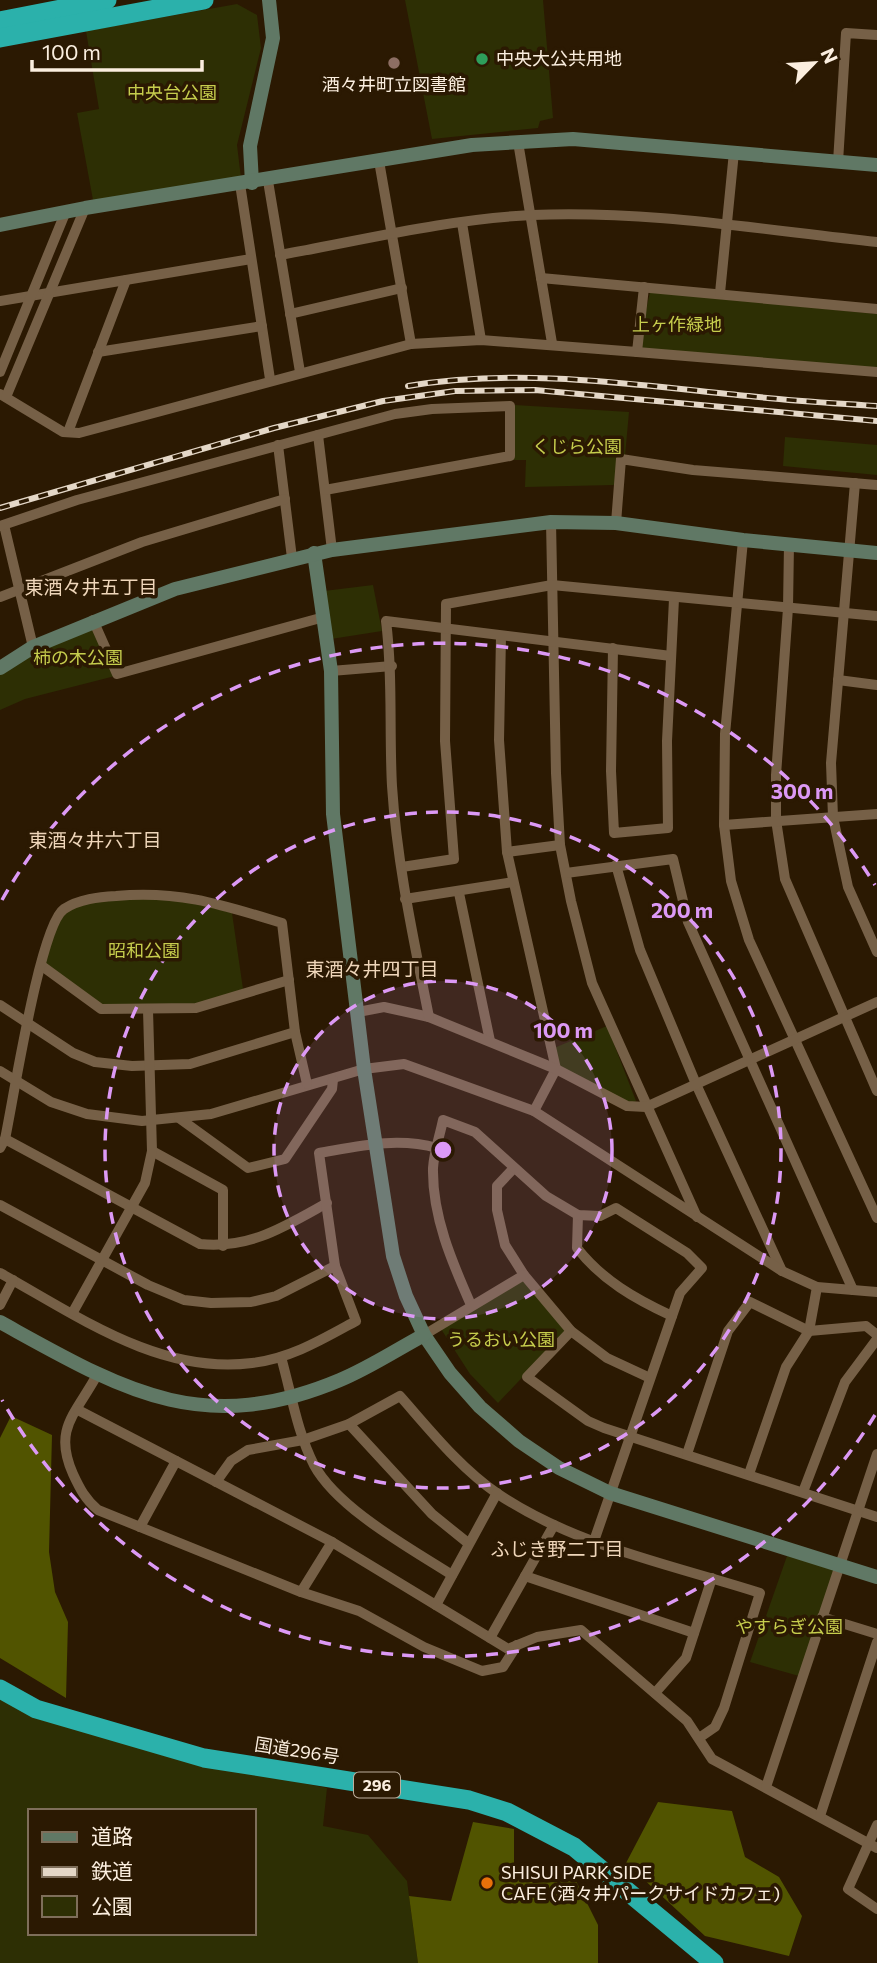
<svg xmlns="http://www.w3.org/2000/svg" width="877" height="1963" font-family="Commissioner,'Noto Sans JP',sans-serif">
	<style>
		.green { fill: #2d2f04; fill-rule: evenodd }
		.forest { fill: #515400 }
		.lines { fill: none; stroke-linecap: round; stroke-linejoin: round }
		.street { stroke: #766047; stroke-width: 10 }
		.secondary { stroke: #607865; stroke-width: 14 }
		.highway { stroke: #2bb1ab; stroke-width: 19 }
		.rail-casing { stroke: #e4d7c7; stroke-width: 6 }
		.rail { stroke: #2b1902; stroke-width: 3.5; stroke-dasharray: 10; stroke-linecap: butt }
		.ring { fill: none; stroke: #dc99f5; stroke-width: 3.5; stroke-dasharray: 12 9 }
		.leisure-dot { fill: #2e9e5b; stroke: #2b1902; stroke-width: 2.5 }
		.education-dot { fill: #8d6e63; stroke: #2b1902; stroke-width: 2.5 }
		.food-dot { fill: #e8710a; stroke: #2b1902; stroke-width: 2.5 }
		.labels { text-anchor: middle; stroke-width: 7; stroke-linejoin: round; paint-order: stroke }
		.shield { fill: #2b1902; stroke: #bdae9d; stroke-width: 2 }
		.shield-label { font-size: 16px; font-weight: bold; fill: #fbeedf }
		.poi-label { font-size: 18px; fill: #fbeedf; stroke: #2b1902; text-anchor: start }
		.park-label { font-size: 18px; fill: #c6cd4d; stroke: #2b1902 }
		.street-label { font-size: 18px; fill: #fbeedf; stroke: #2b1902 }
		.neighbourhood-label { font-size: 19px; fill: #efd6ba; stroke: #2b1902 }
		.centre { fill: #dc99f5; stroke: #2b1902; stroke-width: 3.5 }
		.ring-label { font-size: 21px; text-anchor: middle; font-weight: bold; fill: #dc99f5; stroke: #2b1902; stroke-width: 7; stroke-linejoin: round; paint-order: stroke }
	</style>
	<rect width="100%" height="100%" fill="#2b1902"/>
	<g class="green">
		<path d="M405,0H543L553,118L540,121L538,128L432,139Z"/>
		<path d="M237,4L257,15L261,48L237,145L241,178L93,200L77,113L99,109L86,31Z"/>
		<path d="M650,292L877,314V368L637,352Z"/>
		<path d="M515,405L629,412L625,456L614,485L525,487L526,460H513Z"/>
		<path d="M785,437L877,445V475L783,466Z"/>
		<path d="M373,585L382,631L331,639L324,591Z"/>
		<path d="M91,623L115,676L25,699L0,710V673L9,664Z"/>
		<path d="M147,897L174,898L232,913L243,989L196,1005H102L45,964C49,948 52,924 65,913C82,898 125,899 147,897Z"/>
		<path d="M607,1026L636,1101L627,1104L557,1067L554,1048Z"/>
		<path d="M523,1278L566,1331L498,1403L470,1374L441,1329Z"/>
		<path d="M787,1556L835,1569L799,1676L750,1662Z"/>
		<path d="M0,1696L162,1755L327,1788L323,1826L368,1835L407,1881L418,1963H0ZM30,1811H254V1933H30Z"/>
	</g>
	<g class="forest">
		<path d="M11,1416L52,1435L49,1552L55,1592L68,1622L66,1698L0,1658V1438Z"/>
		<path d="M658,1802L732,1811L745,1857L779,1877L802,1916L789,1956L705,1936L626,1863Z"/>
		<path d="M473,1822L514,1829V1864L533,1883L576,1881L598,1925V1963H418L409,1896L451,1901Z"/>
	</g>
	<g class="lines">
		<g class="street">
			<path d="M518,142L552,343"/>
			<path d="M379,161L411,344"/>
			<path d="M838,162L846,33L877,35"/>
			<path d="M268,181L300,372"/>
			<path d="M240,184L270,379"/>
			<path d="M462,223L481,340"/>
			<path d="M280,255C363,240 448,219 532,215C647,210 763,230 877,242"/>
			<path d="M541,278L877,309"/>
			<path d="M720,293L734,152"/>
			<path d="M0,301L251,259"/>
			<path d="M290,314L402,288"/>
			<path d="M98,352L262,326"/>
			<path d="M637,352L877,372"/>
			<path d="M0,372L66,211"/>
			<path d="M0,394L63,432L79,433L411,344L481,340L637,352L644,287"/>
			<path d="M6,397L85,208"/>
			<path d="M68,432L126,280"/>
			<path d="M318,435L332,550"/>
			<path d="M278,445L292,558"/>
			<path d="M855,483L831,763L833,817L848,887L877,952"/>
			<path d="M551,522L556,773L560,845L571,901L592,983L697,1217"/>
			<path d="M616,523L621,459L693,470L877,485"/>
			<path d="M4,525L33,647"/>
			<path d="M0,526L77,500L395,414L432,409L510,406V456L325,490"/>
			<path d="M743,540L725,734L724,825L731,881L749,940L877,1218"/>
			<path d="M789,544L788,608L776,775V820L785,879L877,1091"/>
			<path d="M0,597L142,542L285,499"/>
			<path d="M93,620L117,674L324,617"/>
			<path d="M501,636L499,740L507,852L556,1069L534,1111"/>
			<path d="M613,648L611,771L614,833L668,828L667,741L674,599"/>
			<path d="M331,671L392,666"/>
			<path d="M838,680L877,685"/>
			<path d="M724,825L877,814"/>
			<path d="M507,852L560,845"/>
			<path d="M616,865L640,950L696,1084L782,1271"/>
			<path d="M402,867L454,859L445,741L446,604L552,585L877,616"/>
			<path d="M566,873L673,859L688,922L853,1290"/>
			<path d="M459,893L490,1041"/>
			<path d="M405,899L513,882"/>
			<path d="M42,966L101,1009L196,1008L289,980"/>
			<path d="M0,1005L73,1053L95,1062L132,1066L190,1064L295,1032"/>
			<path d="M358,1012L384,1007L429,1017L556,1069L627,1106L646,1107L877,1002"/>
			<path d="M429,1017C414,941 397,864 392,786C389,730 393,676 386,621L671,656"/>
			<path d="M0,1071L51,1102L87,1114L142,1121L211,1114L364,1069L404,1064L534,1111L782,1271L817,1287L877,1292"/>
			<path d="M179,1118L248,1168L285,1159L332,1089L333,1080"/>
			<path d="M5,1139L200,1244C250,1249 284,1227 327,1203"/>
			<path d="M0,1148L5,1139C13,1102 40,925 64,909C79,899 99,897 116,896C179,890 223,905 282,923L295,1032L307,1084"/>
			<path d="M152,1151L223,1190V1246"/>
			<path d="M513,1169L497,1186V1210L505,1245L524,1275L571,1331L607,1358L650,1378"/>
			<path d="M0,1205L148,1285L184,1300L211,1303L251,1302L276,1296L335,1266"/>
			<path d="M578,1215L577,1248C602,1280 635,1299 672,1316"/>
			<path d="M0,1273C78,1316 159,1375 252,1363C290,1359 323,1339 356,1321L335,1266L319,1153C360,1146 397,1137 437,1148"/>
			<path d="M0,1305L13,1280"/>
			<path d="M471,1305C452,1262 432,1216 433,1168C434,1152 440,1135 443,1120L475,1132L546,1196L578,1215L600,1216L616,1208L687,1253L702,1268L680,1293L594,1541"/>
			<path d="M73,1312L145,1183L152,1151L148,1010"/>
			<path d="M571,1331L527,1377L588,1421L604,1428L877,1517"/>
			<path d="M424,1335L524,1275"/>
			<path d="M281,1357C291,1392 297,1432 314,1465C338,1509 410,1548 452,1575"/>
			<path d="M97,1375C75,1415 53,1429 73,1474C80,1489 85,1499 98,1510L301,1592L332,1542"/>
			<path d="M78,1410L332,1542L508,1649L537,1637L581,1630L687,1721L712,1759L877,1848"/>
			<path d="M349,1424L432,1514L468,1543"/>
			<path d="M687,1454L728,1331L750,1302L809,1331L866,1326L877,1335"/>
			<path d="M749,1474L786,1367L809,1331L817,1287"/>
			<path d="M216,1482L231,1461L248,1450L303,1440L349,1424L400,1396C430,1430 460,1468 498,1494C575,1546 673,1565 760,1593L724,1708L715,1727L699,1738"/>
			<path d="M803,1492L845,1382L877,1339"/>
			<path d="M140,1527L176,1461"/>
			<path d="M525,1576L694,1633"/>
			<path d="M301,1592L359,1611L424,1647L482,1671L503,1667L517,1645"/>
			<path d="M436,1605L497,1493"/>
			<path d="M822,1617L877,1634"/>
			<path d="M490,1638L554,1525"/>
			<path d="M655,1693L686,1658L712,1578"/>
			<path d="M766,1787L877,1454"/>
			<path d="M820,1816L877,1642"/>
			<path d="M877,1825L848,1889L877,1909"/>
		</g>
		<g class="secondary">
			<path d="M252,183L250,146L273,38L269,0"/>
			<path d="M0,225L85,208L472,145L573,139L877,165"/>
			<path d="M314,553L331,671L333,814L364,1069L393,1256L406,1296L424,1335L450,1373L480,1407L519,1441L559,1468L610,1493L877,1577"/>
			<path d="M0,668L33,647L175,589L332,550L551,522L616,523L743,540L877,553"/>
			<path d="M0,1322C120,1388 200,1439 340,1380C369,1368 396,1350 424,1335"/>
		</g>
		<g class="highway">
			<path d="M0,21L107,0"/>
			<path d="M0,38L204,0"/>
			<path d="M0,1689L36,1709L204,1758L469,1800L507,1812L574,1847L714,1963"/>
		</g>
		<defs>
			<g id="rail">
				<path d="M408,386C521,367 637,385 749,396C792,401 834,403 877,406"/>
				<path d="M0,508L274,428L383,401L455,391L535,390L877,421"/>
			</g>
		</defs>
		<use href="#rail" class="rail-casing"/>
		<use href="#rail" class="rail"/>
	</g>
	<circle cx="443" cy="1150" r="169" fill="#dc99f5" fill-opacity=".12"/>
	<g class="ring">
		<circle cx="443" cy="1150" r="169"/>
		<circle cx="443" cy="1150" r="338"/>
		<path d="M875 1415A507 507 0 0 1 2 1400M2 900A507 507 0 0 1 875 885"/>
	</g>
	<circle class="leisure-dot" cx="482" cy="59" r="7"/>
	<circle class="education-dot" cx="394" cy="63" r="7"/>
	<circle class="food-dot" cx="487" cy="1883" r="7"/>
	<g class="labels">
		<rect class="shield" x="354" y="1772.5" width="46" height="25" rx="5"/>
		<g class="shield-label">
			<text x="377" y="1791">296</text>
		</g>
		<g class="poi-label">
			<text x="496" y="65">中央大公共用地</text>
			<text x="394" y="91" text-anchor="middle">酒々井町立図書館</text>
			<text x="501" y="1879">SHISUI PARK SIDE<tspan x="501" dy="21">CAFE (酒々井パークサイドカフェ)</tspan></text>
		</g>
		<g class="park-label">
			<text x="172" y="99">中央台公園</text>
			<text x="677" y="331">上ヶ作緑地</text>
			<text x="577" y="453">くじら公園</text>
			<text x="78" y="664">柿の木公園</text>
			<text x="144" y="957">昭和公園</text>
			<text x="501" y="1346">うるおい公園</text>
			<text x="789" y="1633">やすらぎ公園</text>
		</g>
		<g class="street-label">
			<text transform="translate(297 1751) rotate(9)" y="6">国道296号</text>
		</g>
		<g class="neighbourhood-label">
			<text x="91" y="594">東酒々井五丁目</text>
			<text x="95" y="847">東酒々井六丁目</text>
			<text x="372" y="976">東酒々井四丁目</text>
			<text x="557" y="1556">ふじき野二丁目</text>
		</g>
	</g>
	<circle cx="443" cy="1150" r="10" class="centre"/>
	<g class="ring-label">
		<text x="802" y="799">300 m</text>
		<text x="682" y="918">200 m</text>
		<text x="563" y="1038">100 m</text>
	</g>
	<rect x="28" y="1809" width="228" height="126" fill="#2b1902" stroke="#7e6e5a" stroke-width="2"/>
	<rect x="42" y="1832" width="35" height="10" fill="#607865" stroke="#7e6e5a" stroke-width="2"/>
	<text x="91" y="1844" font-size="21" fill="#fbeedf">道路</text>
	<rect x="42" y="1867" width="35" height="10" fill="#e4d7c7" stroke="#7e6e5a" stroke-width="2"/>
	<text x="91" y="1879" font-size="21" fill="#fbeedf">鉄道</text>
	<rect x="42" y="1896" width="35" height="21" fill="#2d2f04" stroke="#7e6e5a" stroke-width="2"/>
	<text x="91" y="1914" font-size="21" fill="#fbeedf">公園</text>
	<g transform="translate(814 63) rotate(65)" stroke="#2b1902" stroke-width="5" paint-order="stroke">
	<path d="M0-5L12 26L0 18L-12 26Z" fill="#fbeedf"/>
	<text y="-10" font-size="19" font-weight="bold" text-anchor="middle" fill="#fbeedf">N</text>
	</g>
	<path d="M32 60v10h170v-10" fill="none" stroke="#fbeedf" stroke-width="3.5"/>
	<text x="42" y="60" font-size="21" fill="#fbeedf" stroke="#2b1902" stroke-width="5" paint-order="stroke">100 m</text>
</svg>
